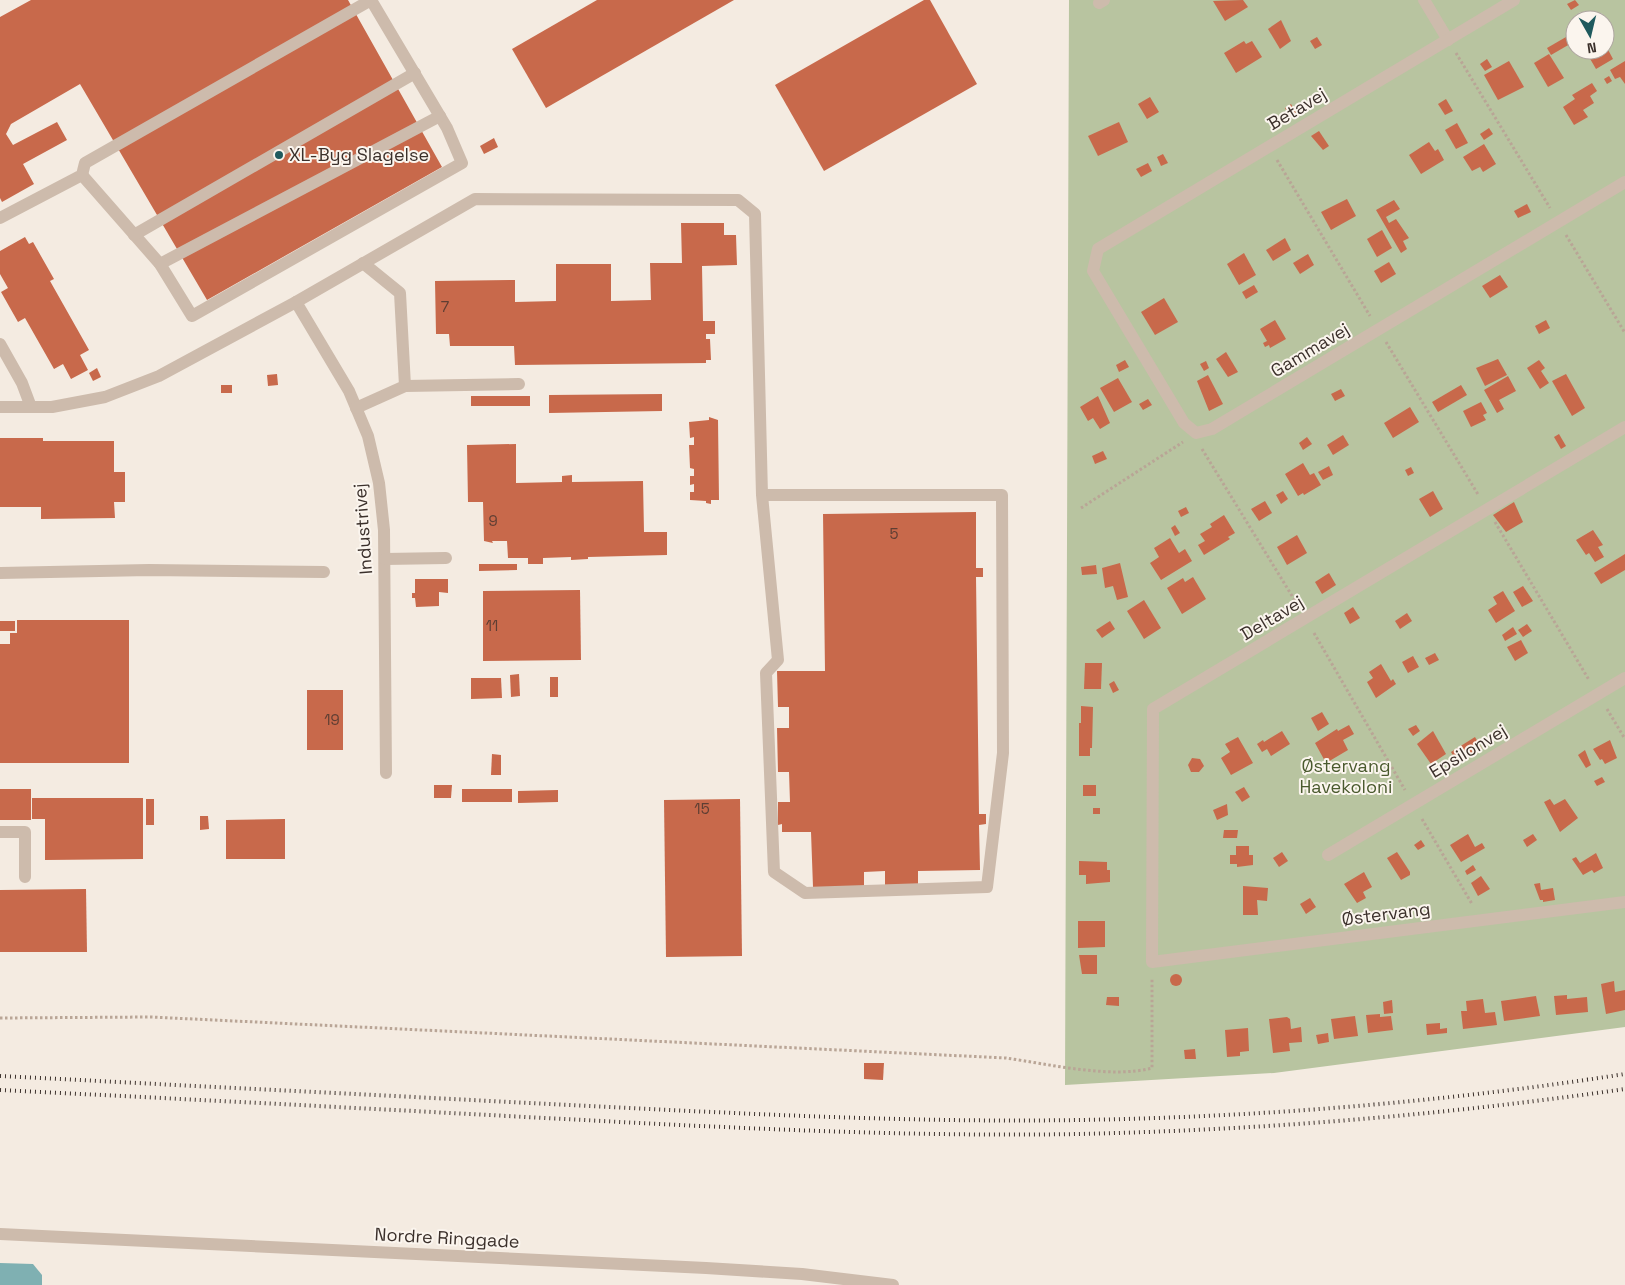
<svg xmlns="http://www.w3.org/2000/svg" width="1625" height="1285" font-family="'Space Grotesk',sans-serif">
	<style>
		.green { fill: #b8c4a0; fill-rule: evenodd }
		.water { fill: #7fb0b2 }
		.building { fill: #c8694b }
		.lines { fill: none; stroke-linecap: round; stroke-linejoin: round }
		.path { stroke: #b9a596; stroke-width: 3; stroke-dasharray: 2.5 2.5; stroke-linecap: butt }
		.minor { stroke: #cdbbac; stroke-width: 12 }
		.rail { stroke: #3b302b; stroke-width: 4; stroke-dasharray: 1 4; stroke-linecap: butt }
		.poi-dot { fill: #1f5a5e; stroke: #fbf5ee; stroke-width: 2 }
		.labels { text-anchor: middle; stroke-width: 4; stroke-linejoin: round; paint-order: stroke }
		.number-label { font-size: 15px; fill: #5e3e33 }
		.street-label { font-size: 18px; fill: #3b302b; stroke: #fbf5ee }
		.poi-label { font-size: 18px; fill: #3b302b; stroke: #fbf5ee; text-anchor: start }
		.park-label { font-size: 18px; fill: #4a5a2e; stroke: #fbf5ee }
	</style>
	<rect width="100%" height="100%" fill="#f4ebe1"/>
	<path class="green" d="M1069,0H1625V1027L1274,1073L1065,1085ZM1575,20H1605V50H1575Z"/>
	<path class="water" d="M0,1263L33,1264L42,1275V1285H0Z"/>
	<g class="building">
		<path d="M31,0H348L442,167L207,300L80,84L11,124L6,134L13,145L57,122L67,140L23,164L34,184L2,202L0,198V17Z"/>
		<path d="M597,0H734L546,108L512,49Z"/>
		<path d="M924,0H930L977,84L824,171L775,85Z"/>
		<path d="M1243,0L1248,7L1225,21L1213,1Z"/>
		<path d="M1575,0L1579,5L1571,10L1567,4Z"/>
		<path d="M1281,20L1291,41L1280,49L1268,29Z"/>
		<path d="M1317,37L1322,45L1315,49L1310,41Z"/>
		<path d="M1566,37L1570,44L1551,55L1547,48Z"/>
		<path d="M1244,41L1246,44L1252,41L1262,57L1236,73L1224,53Z"/>
		<path d="M1605,44L1613,59L1596,69L1585,50H1605Z"/>
		<path d="M1549,54L1564,78L1548,87L1534,63Z"/>
		<path d="M1487,59L1492,67L1485,71L1480,64Z"/>
		<path d="M1509,61L1524,87L1498,100L1484,75Z"/>
		<path d="M1625,61V84L1620,77L1615,79L1610,70Z"/>
		<path d="M1609,76L1612,81L1607,84L1604,79Z"/>
		<path d="M1592,83L1597,91L1590,96L1594,103L1583,110L1588,117L1574,125L1563,107L1575,99L1572,95Z"/>
		<path d="M1150,97L1159,112L1147,119L1138,104Z"/>
		<path d="M1446,99L1453,111L1445,115L1438,104Z"/>
		<path d="M1291,104L1296,113L1290,117L1285,108Z"/>
		<path d="M1119,122L1128,142L1098,156L1088,136Z"/>
		<path d="M1457,123L1468,143L1456,149L1445,130Z"/>
		<path d="M1489,128L1493,134L1484,140L1480,134Z"/>
		<path d="M1319,131L1329,146L1323,150L1311,136Z"/>
		<path d="M494,138L498,147L484,154L480,146Z"/>
		<path d="M1429,142L1435,151L1438,149L1444,160L1421,174L1409,155Z"/>
		<path d="M1484,144L1496,164L1483,172L1480,167L1472,171L1463,157Z"/>
		<path d="M1163,154L1168,163L1161,166L1157,157Z"/>
		<path d="M1148,163L1152,171L1141,177L1136,169Z"/>
		<path d="M1347,199L1356,216L1331,230L1321,212Z"/>
		<path d="M1394,200L1400,209L1386,217L1389,223L1396,219L1409,238L1403,241L1407,249L1401,253L1376,210Z"/>
		<path d="M1527,204L1531,212L1518,218L1514,211Z"/>
		<path d="M681,223H724V235H736L737,265L702,266L703,321H715V334H706V339H710L711,360H706V363L515,365L514,346H450L449,334H436L435,281L515,280V302L556,301V264H611V301L651,300L650,263H682Z"/>
		<path d="M1382,230L1392,248L1377,257L1367,239Z"/>
		<path d="M25,237L29,244L33,242L54,279L50,281L89,350L80,355L88,370L71,379L63,364L54,369L25,318L18,322L1,292L8,288L0,274V251Z"/>
		<path d="M1285,238L1291,250L1273,261L1266,250Z"/>
		<path d="M1244,253L1256,275L1239,285L1227,264Z"/>
		<path d="M1308,254L1314,265L1300,274L1293,263Z"/>
		<path d="M1389,262L1396,274L1381,283L1374,271Z"/>
		<path d="M1500,275L1508,287L1490,298L1482,286Z"/>
		<path d="M1254,285L1258,292L1246,299L1242,292Z"/>
		<path d="M1164,298L1178,322L1155,335L1141,312Z"/>
		<path d="M1275,320L1286,339L1270,348L1269,345L1265,347L1263,343L1267,341L1260,329Z"/>
		<path d="M1546,320L1550,328L1539,334L1535,326Z"/>
		<path d="M1226,352L1238,372L1228,377L1216,359Z"/>
		<path d="M1498,359L1507,375L1485,386L1476,368Z"/>
		<path d="M1125,360L1129,367L1119,372L1116,365Z"/>
		<path d="M1539,360L1545,368L1541,371L1549,383L1540,389L1527,368Z"/>
		<path d="M1206,361L1209,368L1204,371L1200,364Z"/>
		<path d="M97,368L101,377L93,381L89,373Z"/>
		<path d="M277,374L278,385L268,386L267,375Z"/>
		<path d="M1566,374L1585,408L1572,416L1552,381Z"/>
		<path d="M1208,375L1223,404L1209,411L1197,381Z"/>
		<path d="M1508,376L1516,391L1499,400L1504,409L1497,413L1484,390Z"/>
		<path d="M1118,378L1132,402L1114,412L1100,388Z"/>
		<rect x="221" y="385" width="11" height="8"/>
		<path d="M1461,385L1467,395L1438,412L1432,402Z"/>
		<path d="M1341,389L1345,396L1335,401L1331,394Z"/>
		<path d="M662,394V411L549,413V395Z"/>
		<rect x="471" y="396" width="59" height="10"/>
		<path d="M1098,396L1110,423L1100,429L1093,418L1088,421L1080,407Z"/>
		<path d="M1148,399L1152,405L1143,410L1139,404Z"/>
		<path d="M1481,402L1487,413L1483,415L1486,420L1471,427L1463,411Z"/>
		<path d="M1410,407L1419,422L1393,438L1384,423Z"/>
		<path d="M709,417L718,420L719,500H711V504L706,503V501L690,500V492H694V484L690,485V476H694V469L690,468L689,445H694V437L690,438L689,422L709,420Z"/>
		<path d="M1559,434L1566,446L1561,449L1554,437Z"/>
		<path d="M1343,435L1349,445L1333,455L1327,445Z"/>
		<path d="M1307,437L1312,444L1303,450L1299,443Z"/>
		<path d="M0,438H43V441H114V472H125V502H114L115,518L41,519V507H0Z"/>
		<path d="M516,444V483L562,482V476L572,475V482L643,481L644,532H667V555L588,557V559L571,560V557L543,558V564H528V558H508L507,541H492L493,543L484,541L483,502H468L467,445Z"/>
		<path d="M1103,451L1107,459L1095,464L1092,456Z"/>
		<path d="M1303,463L1310,475L1314,473L1321,485L1304,495L1303,493L1298,496L1285,474Z"/>
		<path d="M1329,466L1333,475L1323,480L1318,472Z"/>
		<path d="M1411,467L1414,473L1408,476L1405,470Z"/>
		<path d="M1283,491L1288,499L1281,504L1276,495Z"/>
		<path d="M1433,491L1443,509L1430,517L1419,499Z"/>
		<path d="M1265,501L1272,513L1259,521L1251,509Z"/>
		<path d="M1514,502L1523,522L1506,532L1493,515Z"/>
		<path d="M1186,507L1189,513L1181,517L1178,511Z"/>
		<path d="M976,512V568H983V577H976L979,814H986V824L979,825L980,870L918,871V886H885V871L864,872V887H813L811,832H782V824L778,825V802H790L789,772H778L777,728H789V707H778L777,671H825L823,514Z"/>
		<path d="M1224,515L1235,533L1228,537L1230,539L1204,555L1198,545L1205,541L1200,534L1212,527L1210,524Z"/>
		<path d="M1175,525L1180,533L1175,536L1171,528Z"/>
		<path d="M1593,530L1603,545L1598,547L1604,557L1595,562L1589,553L1586,555L1576,540Z"/>
		<path d="M1297,535L1307,553L1287,565L1277,547Z"/>
		<path d="M1170,538L1179,553L1185,549L1192,561L1161,580L1150,563L1159,557L1154,548Z"/>
		<path d="M1625,554V570L1601,584L1594,573Z"/>
		<path d="M1120,563L1128,597L1117,600L1113,586L1105,588L1102,568Z"/>
		<path d="M479,564H517V570L479,571Z"/>
		<path d="M1096,565L1097,574L1082,575L1081,567Z"/>
		<path d="M1329,573L1336,585L1322,594L1315,582Z"/>
		<path d="M1193,577L1206,599L1182,614L1167,588L1183,578L1185,582Z"/>
		<path d="M415,579H448V593L439,592V606L416,607L415,598H412V593H415Z"/>
		<path d="M1523,586L1533,601L1522,607L1513,592Z"/>
		<path d="M580,590L581,660L483,661V591Z"/>
		<path d="M1503,591L1515,611L1496,623L1488,610L1497,604L1493,597Z"/>
		<path d="M1144,600L1161,628L1144,639L1127,611Z"/>
		<path d="M1353,607L1360,618L1350,624L1344,613Z"/>
		<path d="M1407,613L1412,621L1400,629L1395,621Z"/>
		<path d="M17,620H129V763H0V644H10V633H17Z"/>
		<rect x="0" y="621" width="15" height="10"/>
		<path d="M1110,621L1115,629L1102,638L1096,630Z"/>
		<path d="M1527,624L1532,631L1523,637L1518,630Z"/>
		<path d="M1513,627L1517,634L1505,641L1502,635Z"/>
		<path d="M1521,640L1528,653L1515,661L1507,647Z"/>
		<path d="M1435,653L1439,660L1429,665L1425,658Z"/>
		<path d="M1413,656L1419,667L1408,673L1402,662Z"/>
		<path d="M1085,663H1102L1101,689H1084Z"/>
		<path d="M1381,664L1391,681L1393,679L1396,684L1376,698L1367,682L1373,678L1369,672Z"/>
		<path d="M519,674L520,696L511,697L510,675Z"/>
		<rect x="550" y="677" width="8" height="20"/>
		<path d="M471,678H501L502,698L471,699Z"/>
		<path d="M1114,681L1119,690L1113,693L1109,684Z"/>
		<rect x="307" y="690" width="36" height="60"/>
		<path d="M1081,706L1093,707L1092,748H1090V756H1079V723H1081Z"/>
		<path d="M1322,712L1329,724L1318,731L1311,718Z"/>
		<path d="M1349,725L1354,734L1343,740L1348,750L1326,763L1315,743L1337,729L1338,731Z"/>
		<path d="M1416,725L1420,731L1413,736L1408,729Z"/>
		<path d="M1282,731L1290,744L1271,756L1267,749L1262,752L1257,744L1263,740L1264,742Z"/>
		<path d="M1433,731L1446,754L1431,764L1417,744Z"/>
		<path d="M1238,737L1253,763L1231,775L1221,758L1230,752L1225,744Z"/>
		<path d="M1475,737L1482,749L1457,762L1451,752Z"/>
		<path d="M1610,740L1617,758L1605,764L1602,759L1600,760L1593,749Z"/>
		<path d="M1585,750L1591,765L1586,768L1578,755Z"/>
		<path d="M492,754L501,755V775H491Z"/>
		<path d="M1192,758L1200,759L1204,766L1199,772H1191L1188,765Z"/>
		<path d="M1602,777L1605,782L1597,786L1594,781Z"/>
		<path d="M434,785H452L451,798H434Z"/>
		<rect x="1083" y="785" width="13" height="11"/>
		<path d="M1244,787L1250,797L1242,802L1235,792Z"/>
		<rect x="0" y="789" width="31" height="31"/>
		<rect x="462" y="789" width="50" height="13"/>
		<path d="M558,790V802L518,803V791Z"/>
		<path d="M32,798H143V859L45,860V819H32Z"/>
		<rect x="146" y="799" width="8" height="26"/>
		<path d="M740,799L742,956L666,957L664,800Z"/>
		<path d="M1550,799L1554,805L1565,799L1578,818L1560,832L1544,802Z"/>
		<path d="M1227,804L1228,815L1217,820L1213,810Z"/>
		<rect x="1093" y="808" width="7" height="6"/>
		<path d="M200,816H208L209,829L200,830Z"/>
		<path d="M285,819V859H226V820Z"/>
		<path d="M1224,830H1238L1237,838H1223Z"/>
		<path d="M1468,834L1475,847L1482,843L1485,848L1461,862L1450,845Z"/>
		<path d="M1533,834L1537,840L1527,847L1523,840Z"/>
		<path d="M1421,840L1425,846L1418,850L1414,845Z"/>
		<path d="M1236,846H1249V855H1253V865L1237,867V864H1230V855H1236Z"/>
		<path d="M1282,852L1288,861L1279,867L1273,858Z"/>
		<path d="M1397,852L1410,872V875L1401,880L1387,858Z"/>
		<path d="M1596,853L1603,868L1594,873L1592,870L1583,875L1572,859L1576,857L1580,863Z"/>
		<path d="M1079,861L1107,862V870H1110V882L1086,884V875H1079Z"/>
		<path d="M1473,865L1476,870L1467,875L1465,871Z"/>
		<path d="M1364,872L1372,887L1363,892L1366,898L1357,903L1344,884Z"/>
		<path d="M1481,876L1490,889L1478,896L1471,883Z"/>
		<path d="M1540,883L1541,890L1553,888L1555,900L1543,902V900H1540L1534,884Z"/>
		<path d="M1243,886L1268,888L1267,901L1257,900L1258,915H1243Z"/>
		<path d="M86,889L87,952H0V890Z"/>
		<path d="M1310,898L1316,907L1306,914L1300,904Z"/>
		<path d="M1078,921H1105V947L1078,948Z"/>
		<path d="M1079,955H1097V974H1082Z"/>
		<circle cx="1176" cy="980" r="6"/>
		<path d="M1614,981L1615,992L1625,990V1010L1606,1014L1601,984Z"/>
		<path d="M1567,995V999L1587,997L1588,1012L1556,1015L1554,996Z"/>
		<path d="M1536,996L1540,1016L1504,1021L1501,1001Z"/>
		<path d="M1107,997H1119V1006L1106,1005Z"/>
		<path d="M1483,999L1485,1013L1495,1012L1497,1025L1463,1029L1461,1011H1467L1466,1001Z"/>
		<path d="M1392,1000L1393,1013L1384,1014L1383,1002Z"/>
		<path d="M1380,1014V1017L1391,1016L1393,1030L1368,1033L1366,1015Z"/>
		<path d="M1355,1016L1358,1036L1334,1039L1331,1019Z"/>
		<path d="M1287,1017L1290,1019L1291,1029L1301,1027L1302,1042L1289,1043L1290,1051L1273,1053L1269,1019Z"/>
		<path d="M1440,1023V1029L1447,1028V1033L1427,1035L1426,1024Z"/>
		<path d="M1248,1028L1249,1051L1240,1052V1056L1227,1057L1225,1030Z"/>
		<path d="M1328,1033L1329,1042L1318,1044L1316,1035Z"/>
		<path d="M1195,1049L1196,1059H1185L1184,1050Z"/>
		<path d="M864,1063H884L883,1080L864,1079Z"/>
	</g>
	<g class="lines">
		<g class="path">
			<path d="M1456,53L1550,208"/>
			<path d="M1277,160L1370,316"/>
			<path d="M1566,235L1625,333"/>
			<path d="M1386,342L1479,496"/>
			<path d="M1202,449L1297,604"/>
			<path d="M1081,508L1183,442"/>
			<path d="M1495,522L1589,680"/>
			<path d="M1314,633L1405,790"/>
			<path d="M1607,709L1625,739"/>
			<path d="M1422,819L1472,904"/>
			<path d="M0,1018L151,1017L1006,1058C1048,1064 1111,1079 1152,1068V978"/>
		</g>
		<g class="minor">
			<path d="M1424,0L1448,40"/>
			<path d="M1514,0L1098,249L1093,271L1184,423L1196,433L1212,429L1625,182"/>
			<path d="M1099,3L1104,0"/>
			<path d="M82,175L160,264L192,316L462,163L447,128L371,0"/>
			<path d="M0,218L82,175L85,163L371,0"/>
			<path d="M134,235L415,73"/>
			<path d="M160,264L440,116"/>
			<path d="M296,302L349,391L368,436L379,483L384,530L386,773"/>
			<path d="M0,344L22,383L31,407"/>
			<path d="M405,386L519,384"/>
			<path d="M0,407H52L105,397L159,376L296,302L475,199L738,200L755,214L762,495L778,660L766,673L774,872L805,893L987,887L1003,753L1002,495H762"/>
			<path d="M356,408L405,386L400,293L363,263"/>
			<path d="M1625,427L1153,709L1152,962L1625,902"/>
			<path d="M385,559L446,558"/>
			<path d="M0,573L149,570L324,572"/>
			<path d="M0,832H25V877"/>
			<path d="M1328,855L1625,678"/>
			<path d="M0,1234L706,1268L802,1274L893,1285"/>
		</g>
		<g class="rail">
			<path d="M0,1076C177,1085 354,1094 531,1103C714,1112 896,1123 1079,1120C1262,1117 1444,1102 1625,1074"/>
			<path d="M0,1090C188,1099 376,1109 564,1119C735,1128 907,1137 1079,1134C1262,1130 1444,1115 1625,1089"/>
		</g>
	</g>
	<circle class="poi-dot" cx="279" cy="155" r="5"/>
	<g class="labels">
		<g class="number-label">
			<text x="445" y="312">7</text>
			<text x="493" y="526">9</text>
			<text x="894" y="539">5</text>
			<text x="492" y="631">11</text>
			<text x="332" y="725">19</text>
			<text x="702" y="814">15</text>
		</g>
		<g class="street-label">
			<text transform="translate(1297 109) rotate(-31)" y="6">Betavej</text>
			<text transform="translate(1310 350) rotate(-31)" y="6">Gammavej</text>
			<text transform="translate(363 529) rotate(-94)" y="6">Industrivej</text>
			<text transform="translate(1272 618) rotate(-31)" y="6">Deltavej</text>
			<text transform="translate(1468 751) rotate(-31)" y="6">Epsilonvej</text>
			<text transform="translate(1386 914) rotate(-7)" y="6">Østervang</text>
			<text transform="translate(447 1238) rotate(3)" y="6">Nordre Ringgade</text>
		</g>
		<g class="poi-label">
			<text x="289" y="161">XL-Byg Slagelse</text>
		</g>
		<g class="park-label">
			<text x="1346" y="772">Østervang<tspan x="1346" dy="21">Havekoloni</tspan></text>
		</g>
	</g>
	<g transform="translate(1590 35) rotate(172)"><circle r="24" fill="#fbf5ee" stroke="#aea6a0"/>
	<path d="M0-4L9 19L0 12L-9 19Z" fill="#1f5a5e"/>
	<text y="-8" font-size="14" font-weight="bold" text-anchor="middle" fill="#3b302b">N</text>
	</g>
</svg>
